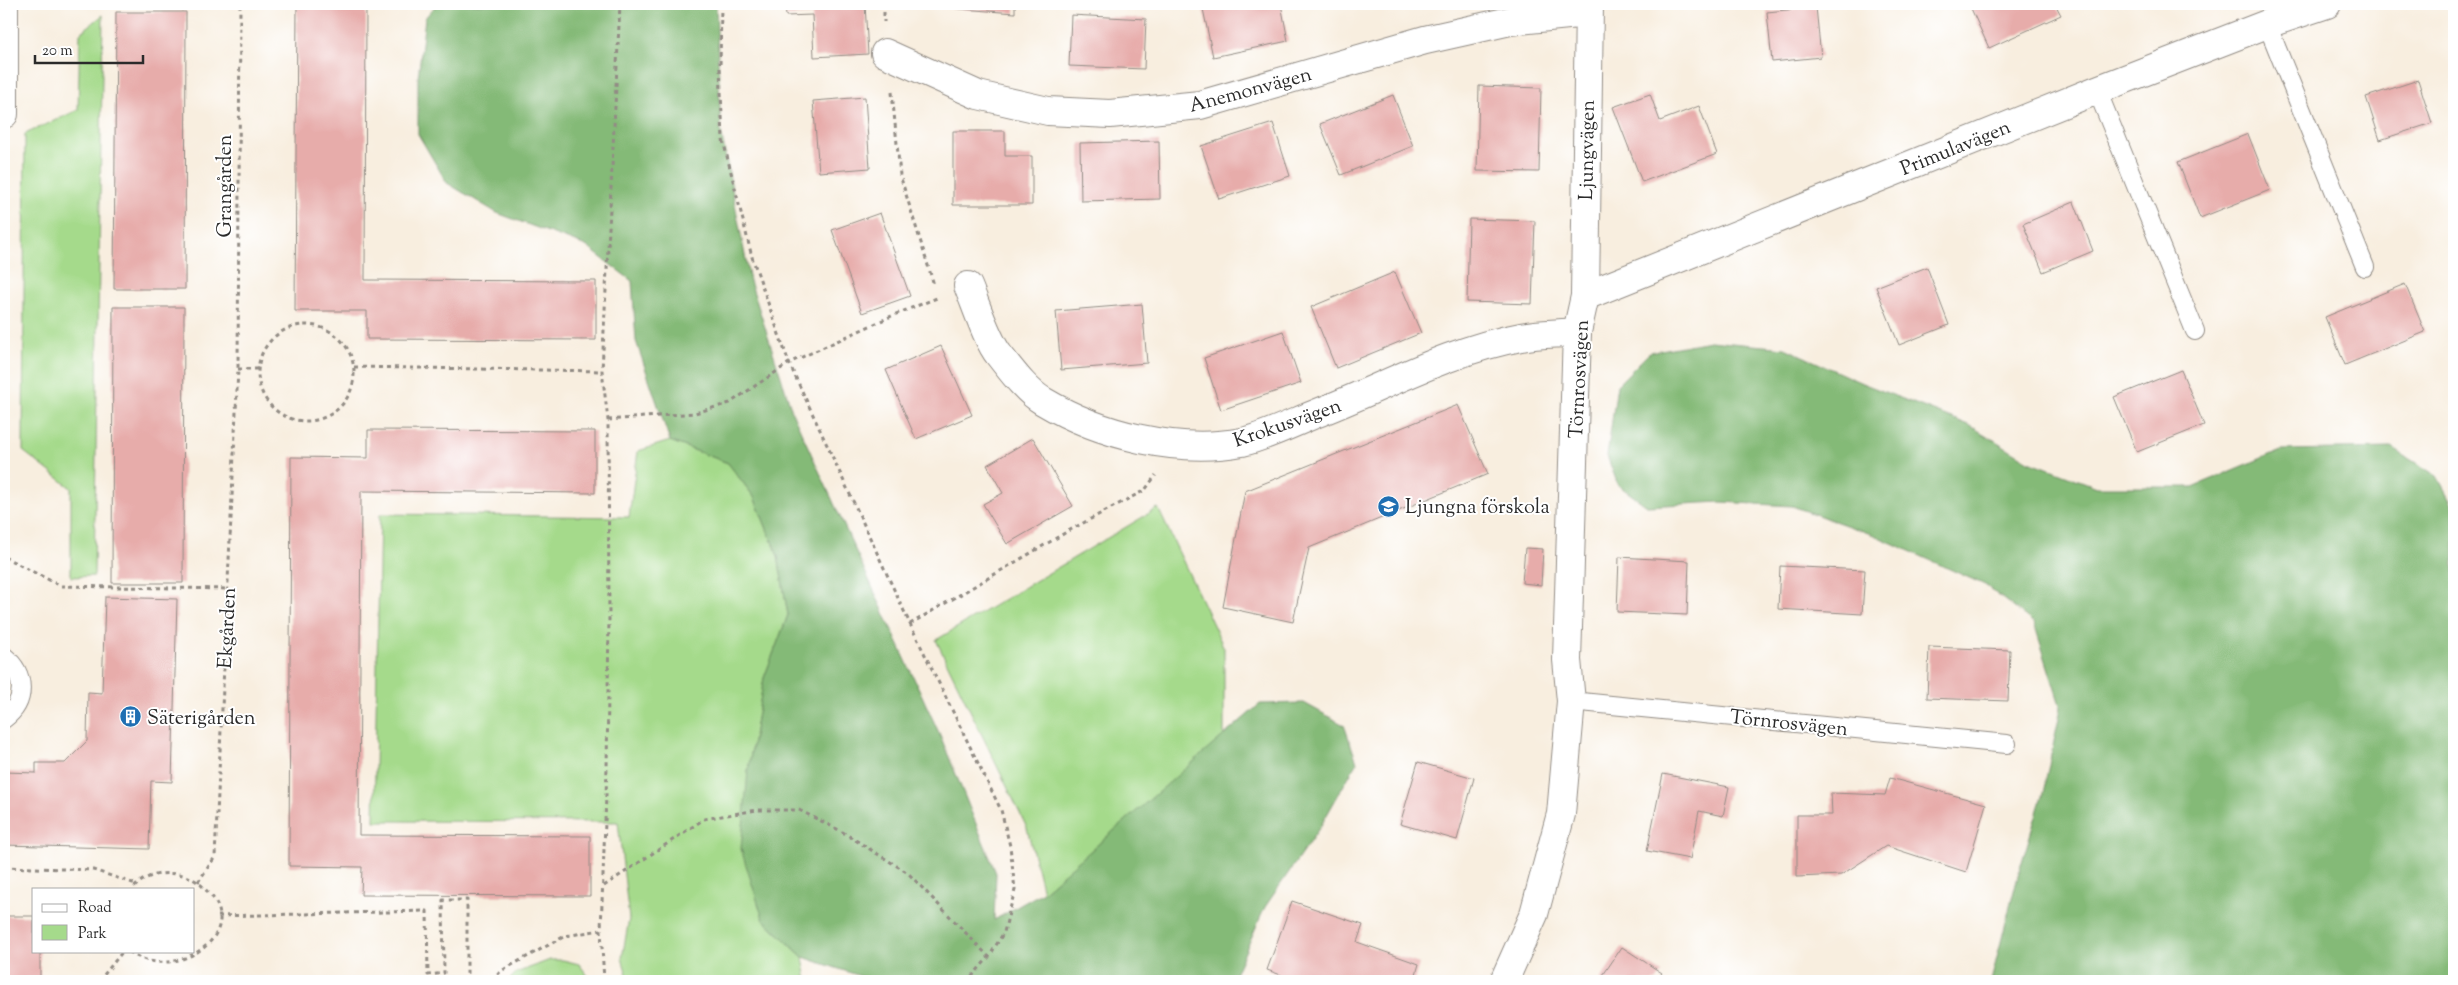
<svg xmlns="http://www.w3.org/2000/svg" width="2458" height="985" font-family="'Sorts Mill Goudy',serif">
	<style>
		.green { fill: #a5da8b; stroke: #68825b }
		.forest { fill: #84ba77; stroke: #587251 }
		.building { fill: #e7acaa }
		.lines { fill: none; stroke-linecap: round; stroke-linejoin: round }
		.service-casing { stroke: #928c85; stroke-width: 20 }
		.minor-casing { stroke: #928c85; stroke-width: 30 }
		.path { stroke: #928c85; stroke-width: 3; stroke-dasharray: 4 4; stroke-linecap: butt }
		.service { stroke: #fff; stroke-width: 18 }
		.minor { stroke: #fff; stroke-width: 28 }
		.labels { text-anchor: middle; stroke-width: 4; stroke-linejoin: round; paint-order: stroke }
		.street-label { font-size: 20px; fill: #2b2b2b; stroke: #fff }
		.poi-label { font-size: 20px; fill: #2b2b2b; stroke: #fff; text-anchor: start }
	</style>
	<rect width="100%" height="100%" fill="#fff"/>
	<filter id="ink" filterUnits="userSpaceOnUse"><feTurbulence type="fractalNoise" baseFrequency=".02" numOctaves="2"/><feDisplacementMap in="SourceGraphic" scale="10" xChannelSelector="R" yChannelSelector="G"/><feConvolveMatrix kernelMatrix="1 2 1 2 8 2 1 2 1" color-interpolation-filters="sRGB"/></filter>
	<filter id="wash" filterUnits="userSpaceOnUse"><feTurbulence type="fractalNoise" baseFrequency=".0096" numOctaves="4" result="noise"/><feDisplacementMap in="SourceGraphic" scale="20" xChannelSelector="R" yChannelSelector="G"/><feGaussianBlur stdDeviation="1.12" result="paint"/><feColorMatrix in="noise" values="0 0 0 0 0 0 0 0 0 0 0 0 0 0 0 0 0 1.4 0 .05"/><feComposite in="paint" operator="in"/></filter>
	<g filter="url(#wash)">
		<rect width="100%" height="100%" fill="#f8eedf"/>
		<g class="green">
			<path d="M103,15L94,576L71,577V488L23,451L25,134L78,110L80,33Z"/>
			<path d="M670,441L728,463L754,497L778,556L788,615L764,678L748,771L763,919L803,957L807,981H629L622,958L629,919L618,822L374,821L380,514L629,517L638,451Z"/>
			<path d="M1158,508L1224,648V736L1043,892L1027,828L936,640Z"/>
			<path d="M550,960H563L579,964L592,981H508L516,973Z"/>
		</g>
		<g class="forest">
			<path d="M437,4H716L721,132L750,281L793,414L940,735L996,873L994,920L1043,892L1260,704L1304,703L1344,725L1357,762L1320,827L1265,907L1232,981H875L803,957L763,919L741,849L748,771L764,678L788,615L778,556L754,497L728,463L670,441L636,341L632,281L586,246L497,213L447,183L418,134V78L425,18Z"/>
			<path d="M1710,341L1785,348L1862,383L1969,425L2029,461L2097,487H2193L2281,450L2392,448L2437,476L2454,507V981H1991L2018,875L2043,793L2061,708L2034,623L1985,585L1874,535L1792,506L1720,502L1647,506L1618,485L1607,456L1617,385L1650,352Z"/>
		</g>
		<g id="blocks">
			<g class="building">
				<path d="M297,4H366L365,280L596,281V340L367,339V311H295Z"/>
				<path d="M785,4H865L868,54L814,57L812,15L786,16Z"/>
				<path d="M934,4H1015V13L934,7Z"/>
				<path d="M1202,4H1281L1288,41L1213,57Z"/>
				<path d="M1969,4H2055L2061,15L1989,48Z"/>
				<path d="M1816,7L1821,57L1772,62L1767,12Z"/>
				<path d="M116,12H186L185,289H114Z"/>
				<path d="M1071,15L1146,19L1144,69L1069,66Z"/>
				<path d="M2418,80L2432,123L2380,140L2366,97Z"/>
				<path d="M1479,86L1541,88L1539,172L1477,171Z"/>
				<path d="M1650,94L1660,121L1699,106L1717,154L1642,182L1613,107Z"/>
				<path d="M1393,95L1413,146L1341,175L1320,124Z"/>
				<path d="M865,97L870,168L819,172L813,101Z"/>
				<path d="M1273,123L1290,176L1219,199L1201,146Z"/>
				<path d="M953,131H1005V156H1032V205H953Z"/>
				<path d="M2248,134L2270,190L2200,218L2178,162Z"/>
				<path d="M1159,141L1160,199L1081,201L1080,143Z"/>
				<path d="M2074,202L2093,251L2043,272L2023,224Z"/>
				<path d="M880,213L910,296L862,313L832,230Z"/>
				<path d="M1469,219L1535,221L1532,304L1467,302Z"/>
				<path d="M1927,267L1949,325L1899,345L1876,287Z"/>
				<path d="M1395,272L1421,333L1336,368L1311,307Z"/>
				<path d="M2405,284L2425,332L2345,365L2325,317Z"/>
				<path d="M1142,304L1147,363L1061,370L1056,311Z"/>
				<path d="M113,307H184L183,583H112Z"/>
				<path d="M1283,331L1301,383L1221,410L1204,358Z"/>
				<path d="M941,346L972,415L916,439L886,370Z"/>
				<path d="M2181,370L2204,425L2137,452L2114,397Z"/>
				<path d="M1458,405L1488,474L1309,548L1293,622L1223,607L1245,491Z"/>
				<path d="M368,430L595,431V493L361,491L359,835L590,836V896L361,895L362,867L289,866L291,457L368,458Z"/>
				<path d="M1033,438L1073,506L1007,544L983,504L1003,493L987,465Z"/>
				<path d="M1525,548L1543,549L1541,585L1522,583Z"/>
				<path d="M1619,557L1689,561L1687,615L1617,612Z"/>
				<path d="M1780,566L1865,570L1862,614L1778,609Z"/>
				<path d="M105,597L177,599L172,782L151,781L149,849L4,845V772L36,773V763H65L87,741L88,692L102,693Z"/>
				<path d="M1929,647L2010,650L2008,701L1927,698Z"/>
				<path d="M1418,762L1474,778L1457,840L1400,824Z"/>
				<path d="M1663,774L1729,787L1723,816L1699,811L1690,859L1647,851Z"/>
				<path d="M1890,778L1986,804L1966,872L1886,846L1841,875L1797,877V815H1832L1831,793L1885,795Z"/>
				<path d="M1292,901L1363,925L1357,942L1419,964L1414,981H1298L1267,970Z"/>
				<path d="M4,916H34V951H40V981H4Z"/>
				<path d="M1622,947L1662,973L1656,981H1599Z"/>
			</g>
		</g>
	</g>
	<g filter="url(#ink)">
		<use href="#blocks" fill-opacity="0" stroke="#928c85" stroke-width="1"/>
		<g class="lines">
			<defs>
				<g id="service">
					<path d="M2267,24L2365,267"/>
					<path d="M2097,90L2195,331"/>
					<path d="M4,656C26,674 27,702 4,719"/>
					<path d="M1571,701L2007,744"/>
				</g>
				<g id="minor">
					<path d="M885,53L978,95L1048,111L1110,114L1200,105L1425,40L1510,21L1588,13"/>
					<path d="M4,114V4"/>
					<path d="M968,286C976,305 987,340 999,355C1011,370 1026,391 1043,401C1100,435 1177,454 1242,442C1265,437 1297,421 1320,412C1386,386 1450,350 1521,337C1539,333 1559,334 1577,332"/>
					<path d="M1585,296L2097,90L2267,24L2327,4"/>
					<path d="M1504,981L1534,914L1561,814L1571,701L1567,660L1577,332L1585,296L1589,4"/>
				</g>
			</defs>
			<use href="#service" class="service-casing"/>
			<use href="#minor" class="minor-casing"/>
			<g class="path">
				<path d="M721,4L720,68L723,140L752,257L789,363L910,624L1001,810L1010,846L1015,890L1004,932L989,957L968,981"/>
				<path d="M884,4V22"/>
				<path d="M892,92L900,175L934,285"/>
				<circle cx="306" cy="373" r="48"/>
				<path d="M354,367L602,371"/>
				<path d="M238,369H258"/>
				<path d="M608,420L695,413L730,403L789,363L896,314L937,298"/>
				<path d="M4,557L61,586L228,589"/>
				<path d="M910,624L1070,530L1145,490L1156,475"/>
				<path d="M4,867L93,870L136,884"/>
				<path d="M198,882L215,857L238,369L240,4"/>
				<path d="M604,886L704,819L757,810H799L841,831L908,873L989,957"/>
				<path d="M218,916L427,911L428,975L444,973L443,900H467V975L473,981"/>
				<path d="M129,951C170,985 252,935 207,891C199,882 190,876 178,874C161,872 144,875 133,889"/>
				<path d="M99,981L123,951"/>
				<path d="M492,981L501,971L565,936L601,930"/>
				<path d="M604,981L601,930L607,768L609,617L608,420L602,371L620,4"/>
			</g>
			<use href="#service" class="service"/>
			<use href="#minor" class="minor"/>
		</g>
	</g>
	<defs>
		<symbol id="school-disc" viewBox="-11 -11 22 22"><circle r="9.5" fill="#1f6fb2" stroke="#fff"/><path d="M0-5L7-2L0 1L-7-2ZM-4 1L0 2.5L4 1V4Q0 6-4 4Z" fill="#fff"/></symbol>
		<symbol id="building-disc" viewBox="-11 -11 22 22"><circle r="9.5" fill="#1f6fb2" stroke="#fff"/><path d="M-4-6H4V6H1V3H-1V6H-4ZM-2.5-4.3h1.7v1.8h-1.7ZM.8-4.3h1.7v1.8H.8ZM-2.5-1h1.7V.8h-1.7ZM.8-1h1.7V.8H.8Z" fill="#fff"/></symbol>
	</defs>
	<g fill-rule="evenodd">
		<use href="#school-disc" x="1376" y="494" width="25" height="25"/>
		<use href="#building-disc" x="118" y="704" width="25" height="25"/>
	</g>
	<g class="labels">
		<g class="street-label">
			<text transform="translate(1250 89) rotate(-15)" y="7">Anemonvägen</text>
			<text transform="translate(1955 147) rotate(-22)" y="7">Primulavägen</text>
			<text transform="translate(1586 150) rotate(-89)" y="7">Ljungvägen</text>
			<text transform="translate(224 186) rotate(-90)" y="7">Grangården</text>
			<text transform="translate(1578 379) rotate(-87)" y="7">Törnrosvägen</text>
			<text transform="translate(1287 422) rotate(-19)" y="7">Krokusvägen</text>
			<text transform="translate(226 628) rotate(-87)" y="7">Ekgården</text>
			<text transform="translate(1789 722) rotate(6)" y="7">Törnrosvägen</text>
		</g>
		<g class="poi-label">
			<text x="1405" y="513">Ljungna förskola</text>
			<text x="147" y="724">Säterigården</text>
		</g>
	</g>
	<rect width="2458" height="985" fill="none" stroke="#fff" stroke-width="20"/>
	<rect x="32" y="888" width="162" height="65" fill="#ffffff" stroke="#aaaaaa"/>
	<rect x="42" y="904" width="25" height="8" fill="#ffffff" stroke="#aaaaaa"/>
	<text x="78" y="912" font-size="15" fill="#2b2b2b">Road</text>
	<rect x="42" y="925" width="25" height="15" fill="#a5da8b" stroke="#aaaaaa"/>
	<text x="78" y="938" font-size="15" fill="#2b2b2b">Park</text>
	<path d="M35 55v8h108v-8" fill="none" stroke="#2b2b2b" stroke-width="2.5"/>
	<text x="42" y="55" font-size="15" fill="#2b2b2b" stroke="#ffffff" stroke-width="4" paint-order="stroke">20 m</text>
</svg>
